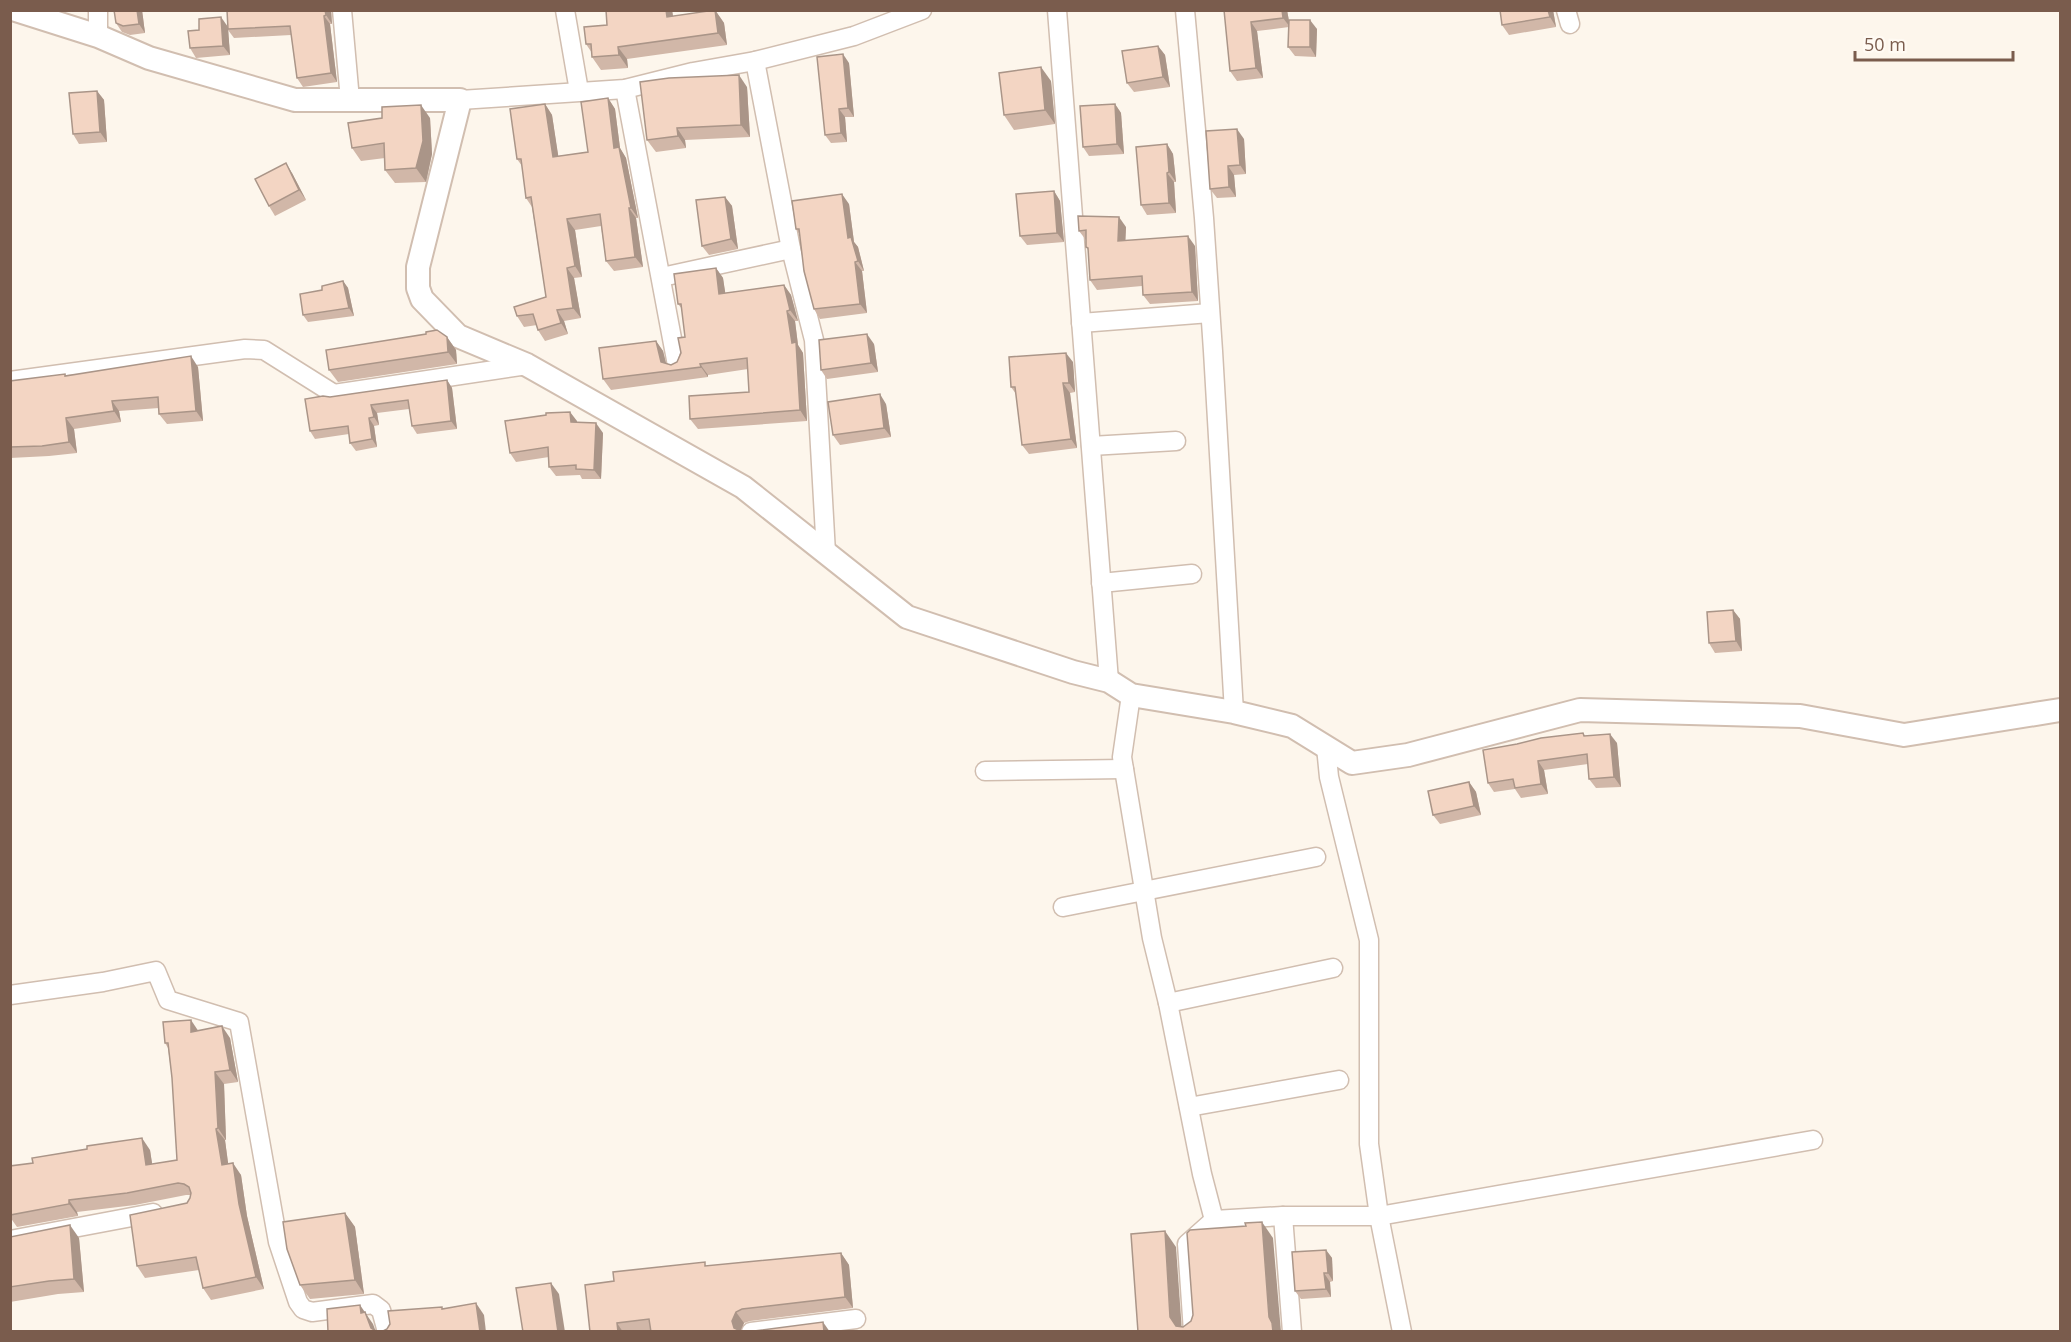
<svg xmlns="http://www.w3.org/2000/svg" width="2071" height="1342" font-family="'Open Sans',sans-serif">
	<style>
		.lines { fill: none; stroke-linecap: round; stroke-linejoin: round }
		.minor-casing { stroke: #d1beb0; stroke-width: 21 }
		.tertiary-casing { stroke: #d1beb0; stroke-width: 26 }
		.minor { stroke: #fff; stroke-width: 18 }
		.tertiary { stroke: #fff; stroke-width: 22 }
		.wall { fill: #d1b7a8 }
		.shaded-wall { fill: #aa9588 }
		.building { fill: #f3d5c3; stroke: #aa9588; stroke-width: 1.5 }
	</style>
	<rect width="100%" height="100%" fill="#fdf6ec"/>
	<g class="lines">
		<defs>
			<g id="minor">
				<path d="M98,10V36"/>
				<path d="M342,10L350,100"/>
				<path d="M565,10L579,91"/>
				<path d="M1057,10L1109,681"/>
				<path d="M1185,10L1204,218L1213,351L1234,712"/>
				<path d="M1566,10L1570,24"/>
				<path d="M755,61L791,249L814,340L826,553"/>
				<path d="M625,89L677,365"/>
				<path d="M460,100L625,89L693,72L755,61L854,36L922,10"/>
				<path d="M662,277L791,249"/>
				<path d="M1081,323L1210,313"/>
				<path d="M10,381L245,349L264,350L334,394L527,365"/>
				<path d="M1091,446L1176,441"/>
				<path d="M1101,583L1192,574"/>
				<path d="M1131,695L1122,757L1152,938L1168,1003L1202,1174L1214,1220"/>
				<path d="M1326,747L1329,777L1369,940V1144L1379,1216L1402,1332"/>
				<path d="M985,771L1124,769"/>
				<path d="M1063,907L1316,857"/>
				<path d="M10,995L103,982L156,971L168,1000L239,1022L278,1242L298,1302L303,1309L312,1312L373,1304L381,1310L387,1332"/>
				<path d="M1168,1003L1333,968"/>
				<path d="M1189,1107L1339,1080"/>
				<path d="M1283,1216H1379L1813,1140"/>
				<path d="M10,1240L153,1213"/>
				<path d="M751,1332L856,1319"/>
				<path d="M1193,1332L1187,1244L1214,1220L1283,1216L1292,1332"/>
			</g>
			<path id="tertiary" d="M16,10L98,36L149,58L295,100H460L418,267V288L422,299L458,336L527,365L743,487L907,617L1073,672L1109,681L1131,695L1234,712L1292,726L1352,763L1408,755L1580,710L1800,716L1904,735L2060,710"/>
		</defs>
		<use href="#minor" class="minor-casing"/>
		<use href="#tertiary" class="tertiary-casing"/>
		<use href="#minor" class="minor"/>
		<use href="#tertiary" class="tertiary"/>
	</g>
	<g class="wall">
		<path d="M142,10L145,33L130,35L122,32L116,23Z"/>
		<path d="M331,10L332,24H330L337,82L303,87L297,78L291,35L234,38L228,30L230,55L196,58L190,48L228,27Z"/>
		<path d="M672,10L673,16L715,10L724,23L727,45L627,59L628,68L601,70L592,57V53L586,44L607,25Z"/>
		<path d="M1224,10H1287L1289,21L1317,29L1316,57L1295,56L1288,47L1289,27L1257,31L1263,78L1237,81L1230,71Z"/>
		<path d="M1553,10L1556,27L1509,35L1502,25Z"/>
		<path d="M1158,46L1165,55L1170,87L1134,92L1127,83Z"/>
		<path d="M849,63L854,117H845L847,142L831,143L825,135Z"/>
		<path d="M1051,81L1055,124L1014,130L1004,115Z"/>
		<path d="M747,87L750,137L685,140L686,148L656,152L647,140Z"/>
		<path d="M97,91L104,100L107,142L79,144L73,134Z"/>
		<path d="M608,98L615,109L620,148L626,158L638,218H636L643,267L614,271L606,261L601,226L575,230L582,277L574,278L581,318L564,321L568,334L545,341L538,330L537,325L524,327L517,316L546,297L532,207L526,198L522,166L517,159L545,104L552,115L558,156L588,152Z"/>
		<path d="M1115,104L1121,113L1124,154L1089,156L1083,147Z"/>
		<path d="M430,118L432,154L426,182L395,183L385,170V158L361,161L352,148Z"/>
		<path d="M1244,139L1246,174L1234,175L1236,197L1217,198L1210,189Z"/>
		<path d="M1167,144L1173,154L1176,182H1174L1176,213L1147,215L1141,205Z"/>
		<path d="M292,173L306,200L275,216L269,206Z"/>
		<path d="M1054,191L1060,201L1064,242L1027,245L1020,236Z"/>
		<path d="M725,197L732,206L738,249L709,255L702,246Z"/>
		<path d="M849,204L854,242L858,247L864,271H862L867,313L820,319L814,309L800,235L796,229Z"/>
		<path d="M1126,227L1125,241L1195,246L1198,301L1150,304L1143,295L1142,286L1097,290L1090,280L1088,250L1086,247V240L1079,231Z"/>
		<path d="M716,268L723,278L725,293L784,285L791,295L798,321H795L798,345L803,353L807,421L698,429L690,419L749,392L748,369L708,375V377L611,390L603,379L656,341L663,351L666,364L671,365L677,362L685,337L682,309L678,304Z"/>
		<path d="M343,281L348,288L354,316L308,322L303,315Z"/>
		<path d="M447,337L456,350L457,364L338,382L329,370Z"/>
		<path d="M874,344L878,372L827,379L821,370Z"/>
		<path d="M1073,362L1075,392L1070,393L1077,448L1029,454L1022,445L1016,394L1011,387Z"/>
		<path d="M198,367L203,421L167,424L159,414V408L119,411L121,422L74,429L77,453L49,456L10,458V381L65,374L66,375Z"/>
		<path d="M447,380L452,388L457,429L417,434L412,426L409,409L377,413L379,425L374,426L377,447L356,451L350,443L349,434L315,439L310,431L330,397Z"/>
		<path d="M886,404L891,437L840,445L833,435Z"/>
		<path d="M570,412L577,422L603,433L601,479H582L580,475L556,476L549,467V457L516,462L510,453Z"/>
		<path d="M1733,610L1740,619L1742,651L1715,653L1709,643Z"/>
		<path d="M1583,733L1585,736L1617,743L1621,787L1596,788L1589,779L1588,764L1544,770L1548,794L1521,798L1515,789L1494,792L1488,783L1517,744Z"/>
		<path d="M1469,782L1476,792L1481,815L1440,824L1433,815Z"/>
		<path d="M198,1031L230,1038L238,1082L224,1084L226,1140H225L228,1164L241,1175L247,1216L264,1289L211,1300L203,1288L199,1270L145,1278L137,1266L187,1203L190,1198V1195H186L135,1205L77,1212L78,1216L17,1227L10,1217V1166L150,1150L152,1164L177,1160L172,1078L168,1048L165,1043Z"/>
		<path d="M345,1213L355,1227L364,1294L310,1299L300,1285Z"/>
		<path d="M10,1237L79,1238L84,1292L58,1294L10,1302Z"/>
		<path d="M1326,1250L1332,1258L1333,1281L1330,1282L1331,1297L1301,1299L1295,1291Z"/>
		<path d="M841,1253L849,1265L853,1308L750,1321L744,1323L741,1330L590,1332L614,1281L708,1266Z"/>
	</g>
	<g class="shaded-wall">
		<path d="M137,10H142L145,33L139,24Z"/>
		<path d="M325,10H331L332,24L326,15Z"/>
		<path d="M666,10H672L675,29L667,17Z"/>
		<path d="M715,10L724,23L727,45L718,33Z"/>
		<path d="M1282,10H1287L1290,27L1283,18Z"/>
		<path d="M1548,10H1553L1556,27L1550,17Z"/>
		<path d="M324,16L330,24L337,82L331,73Z"/>
		<path d="M221,17L228,27L230,55L223,46Z"/>
		<path d="M1310,20L1317,29L1316,57L1310,47Z"/>
		<path d="M1251,22L1257,31L1263,78L1256,68Z"/>
		<path d="M1158,46L1165,55L1170,87L1163,77Z"/>
		<path d="M618,47L627,59L628,68L619,55Z"/>
		<path d="M843,54L849,63L854,117L848,108Z"/>
		<path d="M1041,67L1051,81L1055,124L1045,110Z"/>
		<path d="M739,75L747,87L750,137L741,125Z"/>
		<path d="M97,91L104,100L107,142L100,132Z"/>
		<path d="M608,98L615,109L620,148L626,158L638,218L631,208L614,148Z"/>
		<path d="M545,104L552,115L560,167L553,157Z"/>
		<path d="M1115,104L1121,113L1124,154L1117,144Z"/>
		<path d="M421,105L430,118L432,154L426,182L416,168Z"/>
		<path d="M839,109L845,117L847,142L841,133Z"/>
		<path d="M677,128L685,140L686,148L678,136Z"/>
		<path d="M1237,129L1244,139L1246,174L1240,165Z"/>
		<path d="M1167,144L1173,154L1176,182L1169,172Z"/>
		<path d="M286,163L292,173L306,200L299,190Z"/>
		<path d="M1228,166L1234,175L1236,197L1229,187Z"/>
		<path d="M1167,173L1174,182L1176,213L1169,203Z"/>
		<path d="M1054,191L1060,201L1064,242L1057,233Z"/>
		<path d="M842,194L849,204L854,242L858,247L864,271L858,261L848,238Z"/>
		<path d="M725,197L732,206L738,249L731,239Z"/>
		<path d="M629,208L636,218L643,267L635,257Z"/>
		<path d="M1119,217L1126,227L1125,251L1118,241Z"/>
		<path d="M567,219L575,230L582,277L575,266Z"/>
		<path d="M1188,236L1195,246L1198,301L1192,292Z"/>
		<path d="M855,262L862,271L867,313L860,304Z"/>
		<path d="M567,268L574,278L581,318L573,308Z"/>
		<path d="M716,268L723,278L727,304L719,294Z"/>
		<path d="M343,281L348,288L354,316L349,308Z"/>
		<path d="M784,285L791,295L798,321L790,310Z"/>
		<path d="M557,310L564,321L568,334L561,323Z"/>
		<path d="M787,311L795,321L798,345L803,353L807,421L800,410Z"/>
		<path d="M867,334L874,344L878,372L871,363Z"/>
		<path d="M447,337L456,350L457,364L448,352Z"/>
		<path d="M656,341L663,351L668,371L661,362Z"/>
		<path d="M1066,353L1073,362L1075,392L1069,383Z"/>
		<path d="M191,356L198,367L203,421L196,411Z"/>
		<path d="M700,364L708,375V377L701,367Z"/>
		<path d="M447,380L452,388L457,429L451,421Z"/>
		<path d="M1063,383L1070,393L1077,448L1071,439Z"/>
		<path d="M880,394L886,404L891,437L884,428Z"/>
		<path d="M112,401L119,411L121,422L114,411Z"/>
		<path d="M371,405L377,413L379,425L374,417Z"/>
		<path d="M570,412L577,421V431L571,422Z"/>
		<path d="M66,418L74,429L77,453L69,442Z"/>
		<path d="M369,418L374,426L377,447L372,439Z"/>
		<path d="M596,423L603,433L601,479L594,470Z"/>
		<path d="M1733,610L1740,619L1742,651L1736,641Z"/>
		<path d="M1610,734L1617,743L1621,787L1614,777Z"/>
		<path d="M1538,761L1544,770L1548,794L1541,784Z"/>
		<path d="M1469,782L1476,792L1481,815L1474,806Z"/>
		<path d="M191,1020L199,1032H191Z"/>
		<path d="M222,1026L230,1038L238,1082L230,1070Z"/>
		<path d="M215,1072L224,1084L226,1140L218,1128Z"/>
		<path d="M216,1129L225,1140L230,1177L222,1165Z"/>
		<path d="M142,1138L150,1150L154,1176L146,1165Z"/>
		<path d="M233,1163L241,1175L247,1216L264,1289L256,1277L239,1204Z"/>
		<path d="M69,1200L77,1212L78,1216L69,1204Z"/>
		<path d="M345,1213L355,1227L364,1294L355,1280Z"/>
		<path d="M1262,1222L1273,1238L1281,1332H1273L1269,1317Z"/>
		<path d="M70,1225L79,1238L84,1292L74,1279Z"/>
		<path d="M1165,1231L1176,1247L1182,1332H1180L1170,1317Z"/>
		<path d="M1326,1250L1332,1258L1333,1281L1328,1273Z"/>
		<path d="M841,1253L849,1265L853,1308L845,1297Z"/>
		<path d="M1324,1273L1330,1282L1331,1297L1326,1289Z"/>
		<path d="M551,1283L559,1294L565,1332H558Z"/>
		<path d="M476,1303L484,1315L486,1332H480Z"/>
		<path d="M360,1305L373,1324L376,1332H373L361,1313Z"/>
		<path d="M736,1312L744,1323L740,1332L734,1328L732,1321Z"/>
		<path d="M823,1322L830,1332H824Z"/>
		<path d="M617,1323L623,1332H618Z"/>
	</g>
	<g class="building">
		<path d="M114,10H137L139,24L123,26L116,23Z"/>
		<path d="M227,10H325L326,15L324,16L331,73L297,78L290,26L228,29Z"/>
		<path d="M606,10H666L667,17L715,10L718,33L618,47L619,55L592,57L591,44H586L584,27L607,25Z"/>
		<path d="M1224,10H1282L1283,18L1251,22L1256,68L1230,71Z"/>
		<path d="M1500,10H1548L1550,17L1502,25Z"/>
		<path d="M221,17L223,46L190,48L188,31L199,30V19Z"/>
		<path d="M1289,20H1310V47H1288Z"/>
		<path d="M1158,46L1163,77L1127,83L1122,51Z"/>
		<path d="M843,54L848,108L839,109L841,133L825,135L817,57Z"/>
		<path d="M1041,67L1045,110L1004,115L999,73Z"/>
		<path d="M739,75L741,125L677,128L678,136L647,140L640,82L669,78Z"/>
		<path d="M97,91L100,132L73,134L69,93Z"/>
		<path d="M608,98L614,148L619,147L631,208H629L635,257L606,261L600,214L567,219L575,266L567,268L573,308L557,310L561,323L538,330L533,314L517,316L514,307L546,297L531,197L526,198L521,159H517L510,109L545,104L553,157L588,152L581,102Z"/>
		<path d="M1115,104L1117,144L1083,147L1080,106Z"/>
		<path d="M421,105L423,141L416,168L385,170L384,143L352,148L348,123L382,118V107Z"/>
		<path d="M1237,129L1240,165L1228,166L1229,187L1210,189L1206,131Z"/>
		<path d="M1167,144L1169,172L1167,173L1169,203L1141,205L1136,147Z"/>
		<path d="M286,163L299,190L269,206L255,179Z"/>
		<path d="M1054,191L1057,233L1020,236L1016,194Z"/>
		<path d="M842,194L848,238L851,237L858,261L855,262L860,304L814,309L804,271L799,229H796L792,201Z"/>
		<path d="M725,197L731,239L702,246L696,200Z"/>
		<path d="M1078,216L1119,217L1118,241L1188,236L1192,292L1143,295L1142,276L1090,280L1088,248L1086,247V230L1079,231Z"/>
		<path d="M716,268L719,294L784,285L790,310L787,311L792,343L796,342L800,410L690,419L689,396L749,392L747,358L700,364L701,367L603,379L599,348L656,341L661,362L671,365L677,362L681,353L678,338L685,337L681,304H678L674,274Z"/>
		<path d="M343,281L349,308L303,315L300,294L322,290V286Z"/>
		<path d="M437,330L447,337L448,352L329,370L326,350L426,334V332Z"/>
		<path d="M867,334L871,363L821,370L819,340Z"/>
		<path d="M1066,353L1069,383H1063L1071,439L1022,445L1015,387H1011L1009,357Z"/>
		<path d="M191,356L196,411L159,414L158,397L112,401L114,411L66,418L69,442L42,446L10,447V381L65,374V376Z"/>
		<path d="M447,380L451,421L412,426L408,400L371,405L374,417L369,418L372,439L350,443L348,426L310,431L305,399L323,396L330,397Z"/>
		<path d="M880,394L884,428L833,435L828,402Z"/>
		<path d="M570,412L571,422L596,423L594,470L576,469V465L549,467L548,447L510,453L505,421L546,415V413Z"/>
		<path d="M1733,610L1736,641L1709,643L1707,612Z"/>
		<path d="M1583,733L1584,736L1610,734L1614,777L1589,779L1587,754L1538,761L1541,784L1515,788L1513,779L1488,783L1483,750L1517,744L1541,738Z"/>
		<path d="M1469,782L1474,806L1433,815L1428,791Z"/>
		<path d="M191,1020V1032L222,1026L230,1070L215,1072L218,1128L216,1129L222,1165L233,1163L239,1204L256,1277L203,1288L196,1257L137,1266L130,1215L187,1203L190,1198L191,1193L189,1187L184,1184L178,1183L127,1193L69,1200V1204L10,1215V1166L33,1163L32,1158L87,1149V1146L142,1138L146,1165L177,1160L172,1078L168,1043H165L163,1022Z"/>
		<path d="M345,1213L355,1280L300,1285L287,1249L283,1222Z"/>
		<path d="M1262,1222L1269,1317L1272,1323L1273,1332H1138L1131,1234L1165,1231L1170,1317L1176,1326L1183,1327L1191,1321L1193,1315L1187,1233L1190,1230L1246,1226L1245,1223Z"/>
		<path d="M70,1225L74,1279L49,1281L10,1287V1237Z"/>
		<path d="M1326,1250L1328,1273H1324L1326,1289L1295,1291L1292,1252Z"/>
		<path d="M841,1253L845,1297L742,1309L736,1312L732,1321L734,1328L743,1332H651L649,1319L617,1323L618,1332H590L585,1285L614,1281L613,1272L705,1262V1266Z"/>
		<path d="M551,1283L558,1332H523L516,1288Z"/>
		<path d="M476,1303L480,1332H381L387,1329L390,1324L388,1311L442,1307V1309Z"/>
		<path d="M360,1305L361,1313L365,1312L371,1328L376,1331L381,1332H328L327,1309Z"/>
		<path d="M823,1322L824,1332H746Z"/>
	</g>
	<rect width="2071" height="1342" fill="none" stroke="#7a5c4d" stroke-width="24"/>
	<path d="M1855 51v9h158v-9" fill="none" stroke="#7a5c4d" stroke-width="3"/>
	<text x="1864" y="51" font-size="18" fill="#7a5c4d" stroke="#fffaf3" stroke-width="4.5" paint-order="stroke">50 m</text>
</svg>
